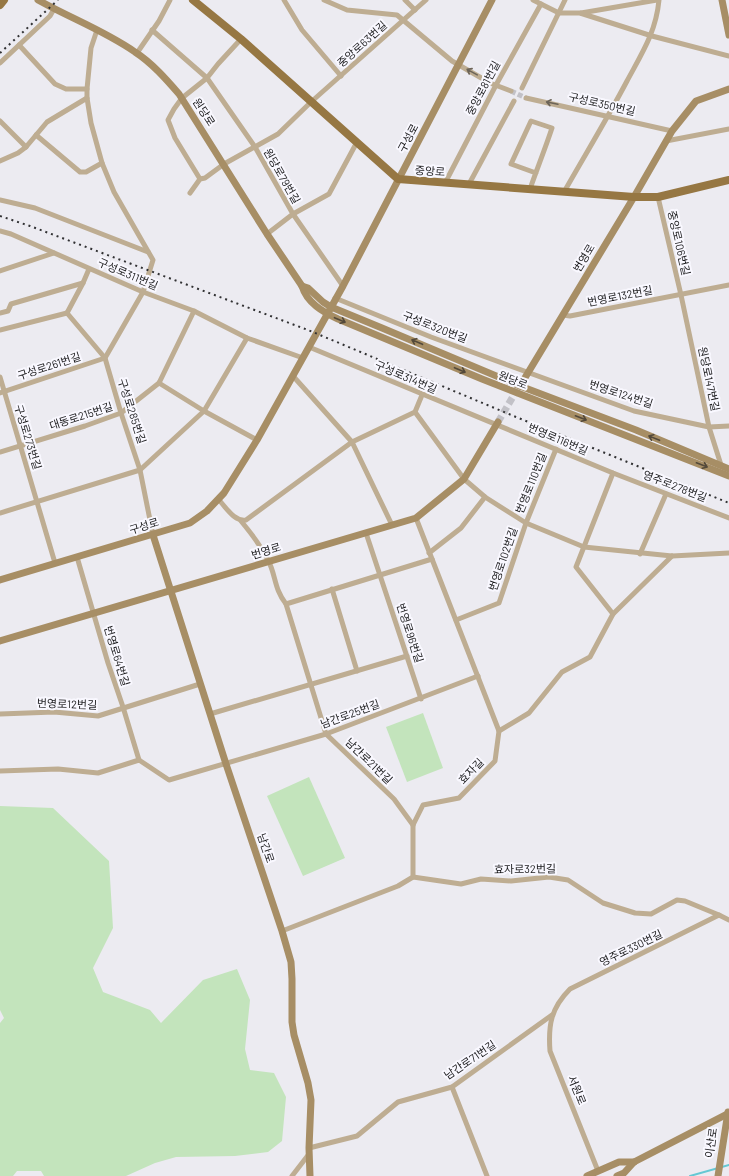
<svg xmlns="http://www.w3.org/2000/svg" width="729" height="1176" font-family="Barlow,'Noto Sans KR',sans-serif">
	<style>
		.green { fill: #c3e4bc }
		.lines { fill: none; stroke-linecap: round; stroke-linejoin: round }
		.stream { stroke: #65c8d3; stroke-width: 2 }
		.street-tunnel { stroke: #c2c1c7; stroke-width: 5; stroke-dasharray: 5 2.5; stroke-linecap: butt }
		.secondary-tunnel { stroke: #c2c1c7; stroke-width: 7; stroke-dasharray: 7 3.5; stroke-linecap: butt }
		.street { stroke: #bead92; stroke-width: 5 }
		.secondary { stroke: #a78e65; stroke-width: 7 }
		.primary { stroke: #967743; stroke-width: 8 }
		.rail { stroke: #313133; stroke-width: 2; stroke-dasharray: 2 4; stroke-linecap: butt }
		.oneway { stroke: #6c6458 }
		.oneway2 { stroke: #53493a }
		.labels { text-anchor: middle; stroke-width: 4; stroke-linejoin: round; paint-order: stroke }
		.street-label { font-size: 11px; fill: #1b1b1d; stroke: #f9f8ff }
	</style>
	<rect width="100%" height="100%" fill="#ecebf1"/>
	<g class="green">
		<path d="M423,713L443,768L407,782L386,727Z"/>
		<path d="M309,777L345,858L303,876L267,796Z"/>
		<path d="M0,806L53,808L109,861L113,928L93,968L103,992L150,1010L161,1023L203,980L237,969L250,1000L245,1049L250,1070L274,1073L286,1097L282,1141L268,1152L235,1156L176,1157L155,1163L126,1176H44L41,1171H17L13,1176H0V1023L4,1018L0,1010Z"/>
	</g>
	<g class="lines">
		<path class="stream" d="M690,1176L729,1165"/>
		<path class="street-tunnel" d="M511,91L526,98"/>
		<path class="secondary-tunnel" d="M498,422L518,388"/>
		<g class="street">
			<path d="M284,0L302,30L341,76"/>
			<path d="M324,0L347,10L397,15L452,61L490,83L511,91"/>
			<path d="M405,0L415,10"/>
			<path d="M533,0L559,13H580L652,36L729,56"/>
			<path d="M581,13L657,0"/>
			<path d="M152,30L207,78L255,147L293,214L343,286"/>
			<path d="M19,45L55,84L66,89H87"/>
			<path d="M137,53L159,21L170,0"/>
			<path d="M0,63L50,16L54,9"/>
			<path d="M522,88L565,0"/>
			<path d="M526,98L672,131"/>
			<path d="M0,121L26,147L18,153L0,161"/>
			<path d="M36,135L80,172H86L102,163"/>
			<path d="M666,141L729,129"/>
			<path d="M26,147L47,122L87,98"/>
			<path d="M200,179L175,138L168,120L174,109L182,98L207,78L218,64L241,39"/>
			<path d="M445,183L496,85L541,4"/>
			<path d="M469,184L514,101"/>
			<path d="M530,189C537,169 545,149 552,128L531,121L511,164L536,173"/>
			<path d="M564,192C585,155 607,119 627,81C642,53 656,32 659,0"/>
			<path d="M190,193L200,179L205,178L224,164L278,134L311,102L426,0"/>
			<path d="M658,197L681,295L709,427L721,465"/>
			<path d="M0,200L35,208L148,252"/>
			<path d="M0,231L11,234L143,292L194,311L247,338L303,358"/>
			<path d="M267,234L293,214L329,194L357,142"/>
			<path d="M0,271L54,253"/>
			<path d="M335,298L431,337L634,411L709,427L729,426"/>
			<path d="M0,313L8,311L11,304L83,283"/>
			<path d="M67,313L105,358L121,413L140,470L153,535"/>
			<path d="M67,313L83,283L89,269"/>
			<path d="M563,315L570,316L729,285"/>
			<path d="M0,330L67,313"/>
			<path d="M309,347L613,473L729,518"/>
			<path d="M293,376L352,442L392,525"/>
			<path d="M0,377L55,563"/>
			<path d="M159,383L204,411L257,440"/>
			<path d="M0,393L105,358L143,292L153,260L114,192L102,163L91,123L87,98V89L91,48L97,30"/>
			<path d="M415,412L464,479L485,497L526,523L584,547L672,556L729,553"/>
			<path d="M0,452L85,426L121,413L159,383L194,311"/>
			<path d="M218,499C226,507 234,522 246,520L352,442L415,412L422,395"/>
			<path d="M0,513L140,470L204,411L247,338"/>
			<path d="M416,518L499,731"/>
			<path d="M241,521C251,533 261,546 268,560C276,575 274,589 286,604L326,734L394,799L413,825"/>
			<path d="M366,533L421,699"/>
			<path d="M429,553L461,528L485,497"/>
			<path d="M640,554L666,494"/>
			<path d="M77,557L108,663L123,707L139,760"/>
			<path d="M332,589L357,671"/>
			<path d="M286,604L432,559"/>
			<path d="M613,614L576,567L613,473"/>
			<path d="M456,620L499,603L526,523L556,449"/>
			<path d="M0,714L54,712L98,716L200,684"/>
			<path d="M210,714L407,656"/>
			<path d="M0,771L58,769L98,773L139,760L169,780L326,734L478,676"/>
			<path d="M413,877L461,884L481,879L511,881L549,877L568,880L603,903L635,913L651,914L677,900L685,901L719,915"/>
			<path d="M282,931L398,886L413,877V825L423,805L459,798L495,761L499,731L529,713L562,672L590,657L613,614L672,556"/>
			<path d="M452,1087L487,1176"/>
			<path d="M309,1148L357,1136L398,1102L452,1087L552,1015"/>
			<path d="M598,1171L550,1051C548,1025 551,1008 570,989L719,915L729,920"/>
			<path d="M292,1176L309,1154"/>
		</g>
		<g class="secondary">
			<path d="M38,0C70,18 105,31 135,52C152,63 166,79 179,94L267,234L302,286C307,303 323,312 338,319L482,379L729,476"/>
			<path d="M722,0L729,35"/>
			<path d="M302,286L308,288L323,302L331,307L382,328L520,386L636,430L729,469"/>
			<path d="M520,386L634,197L672,131L696,101L729,89"/>
			<path d="M153,535L226,764L282,931L291,962L292,979V1022L294,1035L308,1083L311,1100L309,1148L310,1176"/>
			<path d="M0,580L190,523L207,511L224,493L257,440L343,286L492,0"/>
			<path d="M0,641L416,518L464,479L498,422"/>
			<path d="M587,1176L619,1162H634"/>
			<path d="M617,1176L624,1173L634,1162L729,1113"/>
			<path d="M718,1176L728,1112"/>
		</g>
		<g class="primary">
			<path d="M193,0L241,39L398,179L634,197H658L729,180"/>
			<path d="M0,5L4,0"/>
		</g>
		<g class="rail">
			<path d="M0,53L58,0"/>
			<path d="M0,216L30,226L308,330L516,417L729,503"/>
		</g>
	</g>
	<defs><path id="oneway-shaft" d="M-6 0H5M1.5-3L5.5 0L1.5 3" fill="none" stroke-width="1.6" stroke-linecap="round" stroke-linejoin="round"/></defs>
	<g class="oneway">
		<use href="#oneway-shaft" transform="translate(472 72) rotate(-151)"/>
		<use href="#oneway-shaft" transform="translate(552 103) rotate(-168)"/>
	</g>
	<g class="oneway2">
		<use href="#oneway-shaft" transform="translate(340 320) rotate(23)"/>
		<use href="#oneway-shaft" transform="translate(417 342) rotate(-157)"/>
		<use href="#oneway-shaft" transform="translate(460 370) rotate(23)"/>
		<use href="#oneway-shaft" transform="translate(581 418) rotate(21)"/>
		<use href="#oneway-shaft" transform="translate(654 438) rotate(-158)"/>
		<use href="#oneway-shaft" transform="translate(702 465) rotate(21)"/>
	</g>
	<g class="labels">
		<g class="street-label">
			<text transform="translate(362 44) rotate(-42)" y="4">중앙로63번길</text>
			<text transform="translate(483 88) rotate(-62)" y="4">중앙로81번길</text>
			<text transform="translate(602 104) rotate(13)" y="4">구성로350번길</text>
			<text transform="translate(204 112) rotate(57)" y="4">원당로</text>
			<text transform="translate(408 138) rotate(-62)" y="4">구성로</text>
			<text transform="translate(430 171) rotate(4)" y="4">중앙로</text>
			<text transform="translate(282 176) rotate(60)" y="4">원당로79번길</text>
			<text transform="translate(679 243) rotate(77)" y="4">중앙로106번길</text>
			<text transform="translate(584 258) rotate(-59)" y="4">번영로</text>
			<text transform="translate(128 274) rotate(23)" y="4">구성로311번길</text>
			<text transform="translate(620 296) rotate(-11)" y="4">번영로132번길</text>
			<text transform="translate(435 327) rotate(21)" y="4">구성로320번길</text>
			<text transform="translate(49 366) rotate(-18)" y="4">구성로261번길</text>
			<text transform="translate(406 377) rotate(23)" y="4">구성로314번길</text>
			<text transform="translate(709 379) rotate(78)" y="4">원당로147번길</text>
			<text transform="translate(513 380) rotate(21)" y="4">원당로</text>
			<text transform="translate(621 394) rotate(18)" y="4">번영로124번길</text>
			<text transform="translate(132 411) rotate(72)" y="4">구성로285번길</text>
			<text transform="translate(81 416) rotate(-18)" y="4">대동로215번길</text>
			<text transform="translate(28 437) rotate(73)" y="4">구성로273번길</text>
			<text transform="translate(558 439) rotate(23)" y="4">번영로116번길</text>
			<text transform="translate(531 483) rotate(-68)" y="4">번영로110번길</text>
			<text transform="translate(675 486) rotate(21)" y="4">영주로278번길</text>
			<text transform="translate(144 526) rotate(-17)" y="4">구성로</text>
			<text transform="translate(266 551) rotate(-17)" y="4">번영로</text>
			<text transform="translate(503 559) rotate(-71)" y="4">번영로102번길</text>
			<text transform="translate(410 633) rotate(72)" y="4">번영로96번길</text>
			<text transform="translate(117 656) rotate(73)" y="4">번영로64번길</text>
			<text transform="translate(67 704) rotate(2)" y="4">번영로12번길</text>
			<text transform="translate(350 714) rotate(-20)" y="4">남간로25번길</text>
			<text transform="translate(369 761) rotate(44)" y="4">남간로21번길</text>
			<text transform="translate(471 771) rotate(-46)" y="4">효자길</text>
			<text transform="translate(266 848) rotate(71)" y="4">남간로</text>
			<text transform="translate(525 869) rotate(-1)" y="4">효자로32번길</text>
			<text transform="translate(631 948) rotate(-26)" y="4">영주로330번길</text>
			<text transform="translate(470 1060) rotate(-34)" y="4">남간로71번길</text>
			<text transform="translate(577 1090) rotate(68)" y="4">서원로</text>
			<text transform="translate(711 1143) rotate(-82)" y="4">이산로</text>
		</g>
	</g>
</svg>
